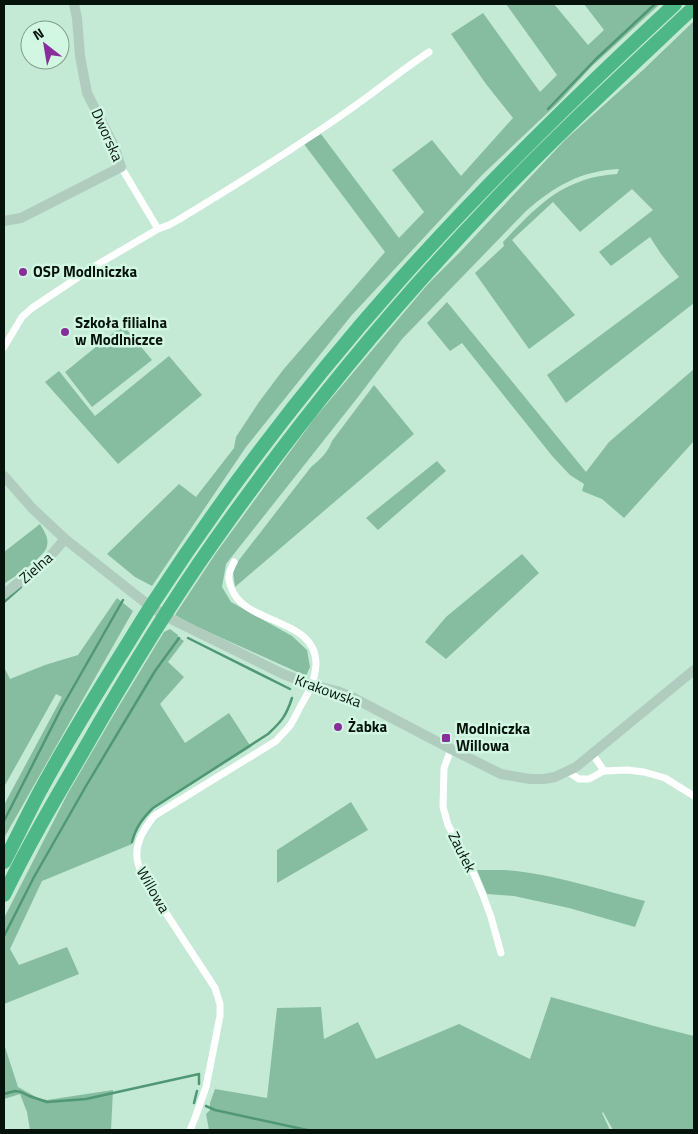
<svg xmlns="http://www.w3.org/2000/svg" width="698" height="1134" font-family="'Titillium Web',sans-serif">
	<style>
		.green { fill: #86bca0 }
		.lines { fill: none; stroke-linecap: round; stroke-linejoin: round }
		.stream { stroke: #509875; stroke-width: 2.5 }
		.street { stroke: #fff; stroke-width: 7 }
		.secondary { stroke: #afccbf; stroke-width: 10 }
		.highway { stroke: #4db787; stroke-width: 14 }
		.poi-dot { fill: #872e9b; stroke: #d1f7e2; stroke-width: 2 }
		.labels { text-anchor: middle; stroke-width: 5; stroke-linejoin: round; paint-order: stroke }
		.street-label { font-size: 15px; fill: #06130c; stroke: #d1f7e2 }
		.poi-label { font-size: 15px; font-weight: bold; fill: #06130c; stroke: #d1f7e2; text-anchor: start }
	</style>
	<rect width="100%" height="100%" fill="#c4ead5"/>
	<g class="green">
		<path d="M506,4H554L588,45L604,30L584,4H660L592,66L558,103L482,175L351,316L246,447L152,586L135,577L107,554L179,484L196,497L234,448L236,437L259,402L283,370L385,252L304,144L321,134L399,238L424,212L392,170L432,140L461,176L513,118L486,84L451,34L483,13L540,92L557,75Z"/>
		<path d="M694,21V290L693,292L694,293V303L566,403L547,375L679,277L661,254L650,237L611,266L599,252L653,210L632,189L580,232L553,202L512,240L575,315L529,349L475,273L504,246L503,242C524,220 549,192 579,182C591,177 604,175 617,174L619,169C580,171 555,186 526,211L402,339L358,397L226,564L222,587L231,602L292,636L307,650L310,667L306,676L193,625L175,615L216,553L314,419L428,284L461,251L566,139L643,70Z"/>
		<path d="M447,302L586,472L609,442L694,369V441L624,518L602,499L582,491L584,484L570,475L553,457L462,343L450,351L427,323Z"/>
		<path d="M123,325L152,360L92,407L65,372Z"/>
		<path d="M169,356L202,395L118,464L45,382L59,371L95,416Z"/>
		<path d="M374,385L414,434L235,587L233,572L239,560L311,467C320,460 328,452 332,441Z"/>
		<path d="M437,461L446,471L378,530L366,518Z"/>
		<path d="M40,524C44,531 49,538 47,546C45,557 14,577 4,584V552Z"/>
		<path d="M522,554L539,573L446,659L425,642L446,617Z"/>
		<path d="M117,598L133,611L4,838V805L62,697L56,694L4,787V667L10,679L45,665L78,655Z"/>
		<path d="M170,629L178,635V637L184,641L168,662L184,677L160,704L185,743L229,713L251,747L154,808C142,821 137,828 132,844L42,881L10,949L19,965L67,947L79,974L4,1004V918L68,793L116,711L164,632Z"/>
		<path d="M351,802L368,830L277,883V850Z"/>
		<path d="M477,870C486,870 496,870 505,870C550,873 601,890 645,901L635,927L569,908L514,896L487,894Z"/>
		<path d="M551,997L654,1026L694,1036V1130H613L603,1112L602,1113L610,1130H209L206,1114L210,1110V1103L215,1089L267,1098L277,1008L321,1007L324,1039L358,1022L376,1059L459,1024L530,1059Z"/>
		<path d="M4,1044L18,1087L38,1098L47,1100L113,1090L111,1130H30L27,1112L20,1094L4,1099Z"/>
	</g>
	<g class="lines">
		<g class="stream">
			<path d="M548,109L596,59L655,4"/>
			<path d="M4,602L21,587"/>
			<path d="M188,638L290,689"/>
			<path d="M4,821L62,707L123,600"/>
			<path d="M132,842C136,827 142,819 153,808L268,734C282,721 286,716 292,698"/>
			<path d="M4,936L34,877L86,786L155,671L179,638"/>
			<path d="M4,1094L15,1091L21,1092L29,1096L47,1102L86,1099L199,1074V1084"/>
			<path d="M194,1103L197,1091"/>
			<path d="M206,1106L215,1110L307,1130"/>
		</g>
		<g class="street">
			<path d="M121,167L158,229"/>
			<path d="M4,347L22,317L32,308L95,266L158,229L169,225L178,220C236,185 294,149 349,110C376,91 402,70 429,52"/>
			<path d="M451,749L444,768L443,807L448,825L471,867L483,895L491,917L501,953"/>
			<path d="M592,753L604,771"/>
			<path d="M567,771L579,779H589L604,771L627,770L644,772L665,778L694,796"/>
			<path d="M190,1130L195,1118L206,1087L220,1016V1004L215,988L145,881C143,875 139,869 138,863C133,845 144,829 154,816L276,741C281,735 287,730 291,724C296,716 299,708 304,700C311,688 315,679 316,665C317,616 243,626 231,587C230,584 228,580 229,576C229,572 232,566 234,562"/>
		</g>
		<g class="secondary">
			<path d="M4,221L21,218L121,167L114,146L87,93L80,56L77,18L74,4"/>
			<path d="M4,476L32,508L65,539L142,600L161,613L173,620L283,674L312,685L337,691L352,697L451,749L501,774L530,779H544L555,777L576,767L694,670"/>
			<path d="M4,594L47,560L65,539"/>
		</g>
		<g class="highway">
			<path d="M4,862C16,839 27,816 39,793C64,747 92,701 120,656C132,637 143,618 155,600C228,488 310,381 399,281C486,183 579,93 675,4"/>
			<path d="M4,895C27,847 54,801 81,755C122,683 165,611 213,543C296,425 387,313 486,209C552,139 624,73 694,7"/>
		</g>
	</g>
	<g class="poi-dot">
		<circle cx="23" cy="272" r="5"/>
		<circle cx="65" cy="332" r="5"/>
		<circle cx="338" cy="727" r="5"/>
		<rect x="441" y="733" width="10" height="10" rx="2.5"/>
	</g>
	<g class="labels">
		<g class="street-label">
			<text transform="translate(107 135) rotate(66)" y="5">Dworska</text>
			<text transform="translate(36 568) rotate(-41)" y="5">Zielna</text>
			<text transform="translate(328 691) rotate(20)" y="5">Krakowska</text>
			<text transform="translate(462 852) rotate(63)" y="5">Zaułek</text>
			<text transform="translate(153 890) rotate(60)" y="5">Willowa</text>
		</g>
		<g class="poi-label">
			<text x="33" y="277">OSP Modlniczka</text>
			<text x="75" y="328">Szkoła filialna<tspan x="75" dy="17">w Modlniczce</tspan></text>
			<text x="348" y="732">Żabka</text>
			<text x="456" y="734">Modlniczka<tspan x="456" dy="17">Willowa</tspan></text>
		</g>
	</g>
	<rect width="698" height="1134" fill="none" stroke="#06130c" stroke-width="10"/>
	<g transform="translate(45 45) rotate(329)"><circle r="24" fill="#d1f7e2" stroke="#809c8c"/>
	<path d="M0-4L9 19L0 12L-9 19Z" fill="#872e9b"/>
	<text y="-8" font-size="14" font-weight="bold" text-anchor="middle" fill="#06130c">N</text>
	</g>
</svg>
